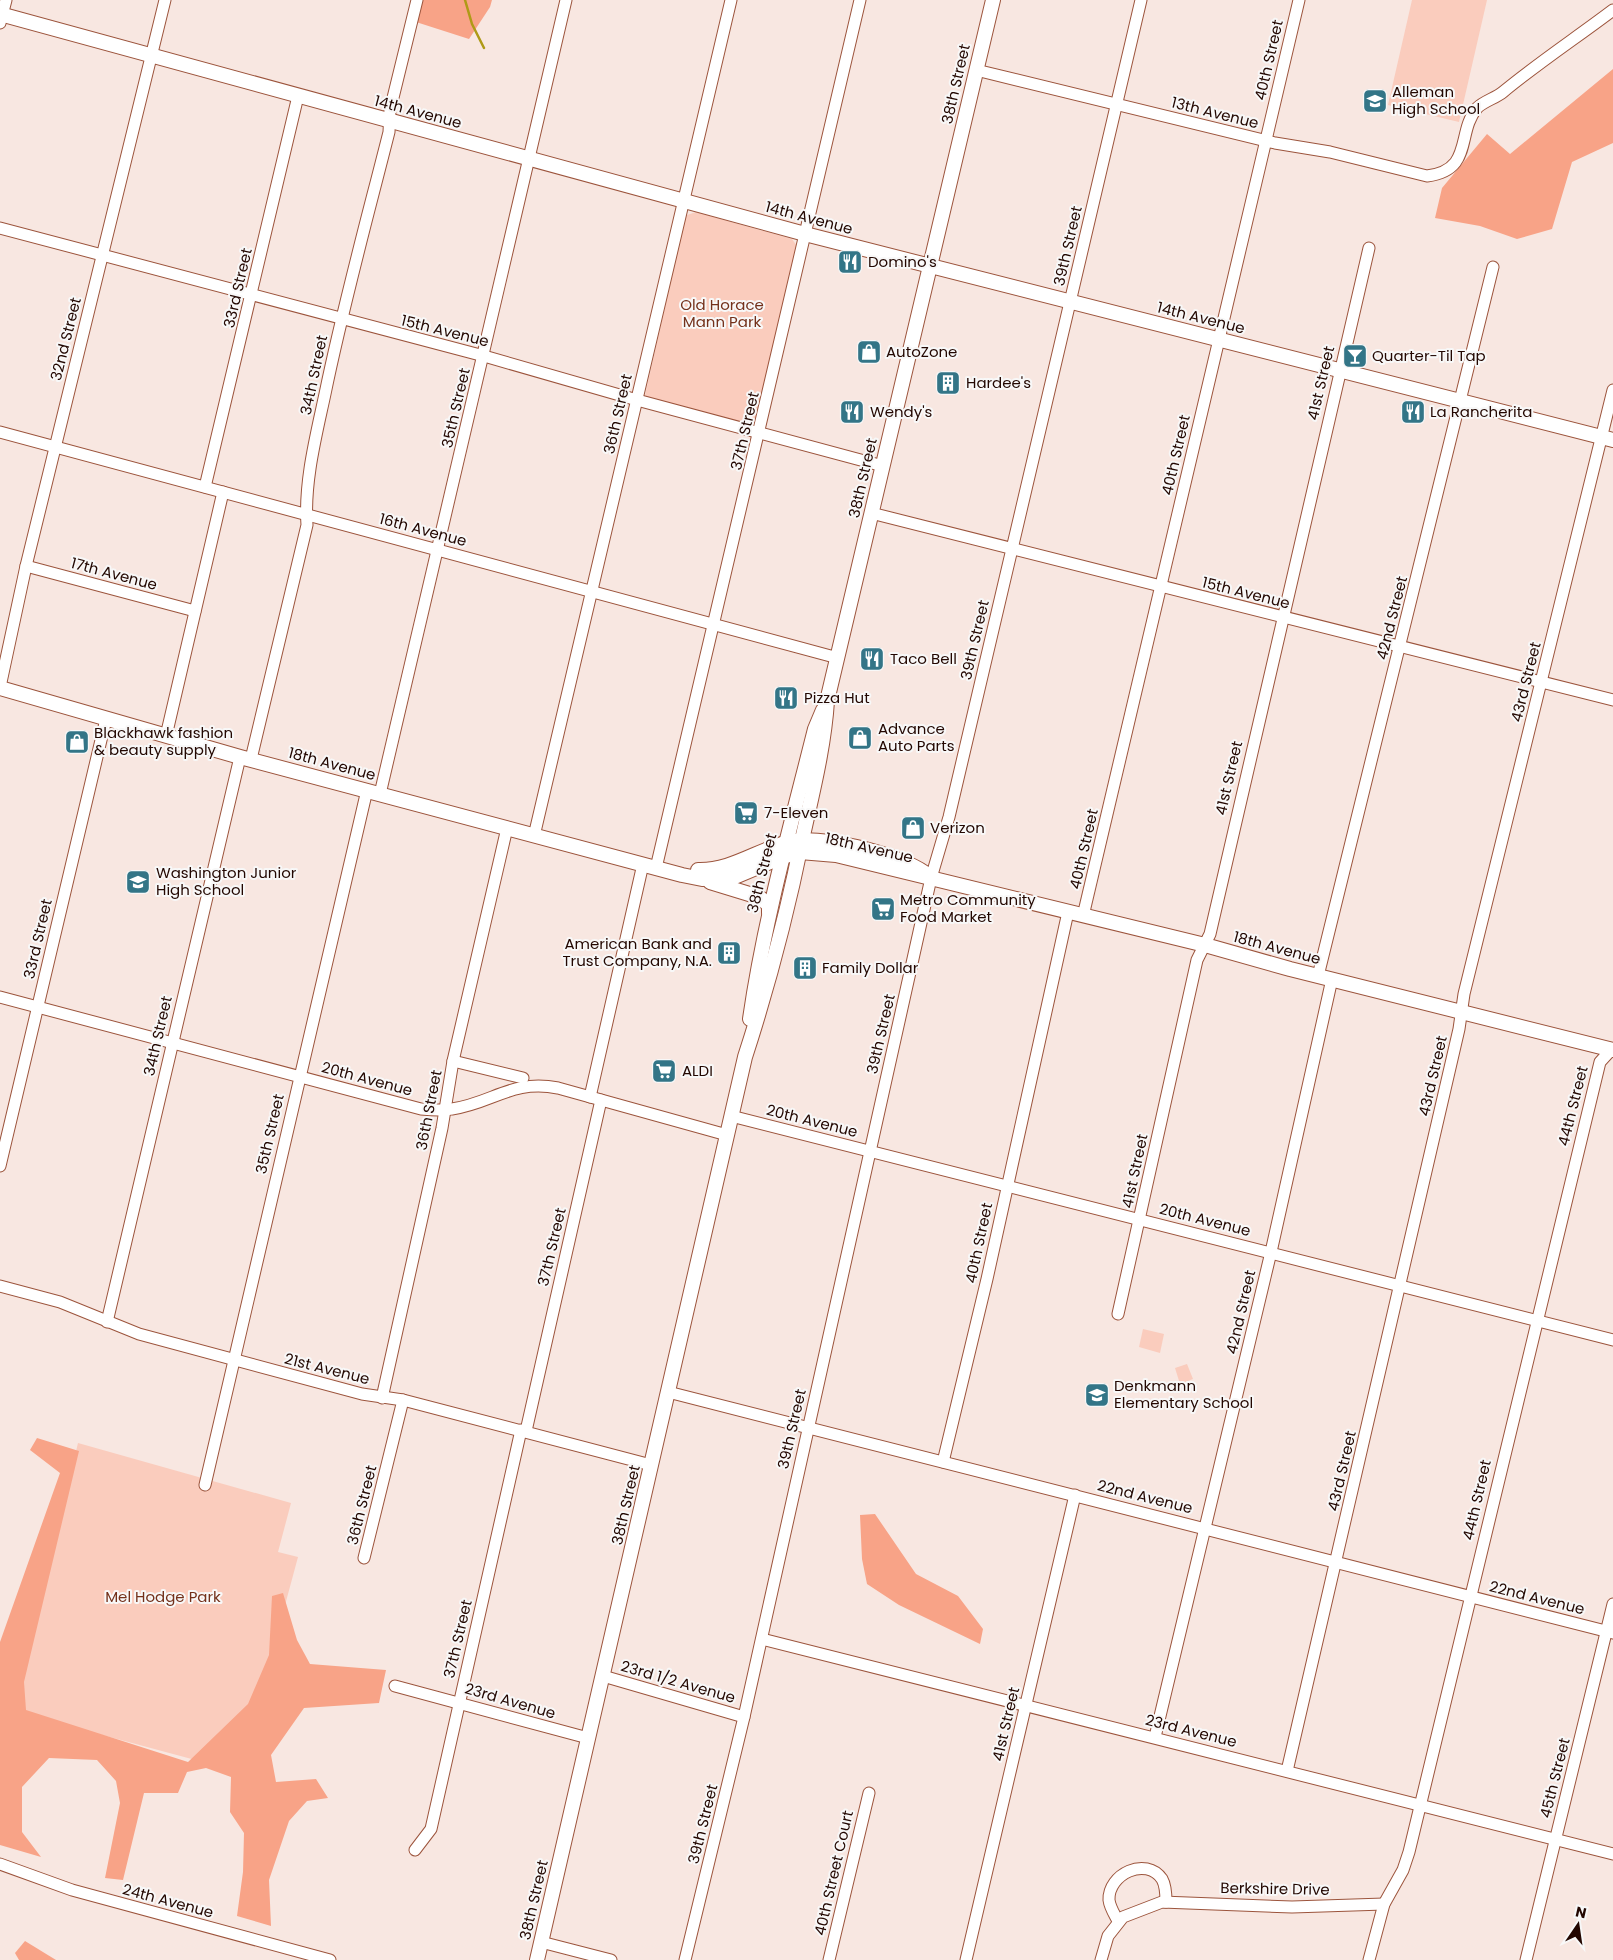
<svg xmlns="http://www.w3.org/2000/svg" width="1613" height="1960" font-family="Poppins,sans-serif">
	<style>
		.green { fill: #faccbd }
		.forest { fill: #f8a387 }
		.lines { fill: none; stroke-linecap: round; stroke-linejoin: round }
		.stream { stroke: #af9a17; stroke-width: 2.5 }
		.minor-casing { stroke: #9c543c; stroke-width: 13 }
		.tertiary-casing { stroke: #9c543c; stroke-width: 16 }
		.minor { stroke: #fff; stroke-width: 11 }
		.tertiary { stroke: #fff; stroke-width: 14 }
		.labels { text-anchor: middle; stroke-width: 4; stroke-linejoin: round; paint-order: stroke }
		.street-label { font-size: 15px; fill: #230701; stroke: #f8f8f8 }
		.poi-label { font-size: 15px; fill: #230701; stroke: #f8f8f8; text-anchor: start }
		.park-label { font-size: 15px; fill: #74311b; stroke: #f8f8f8 }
	</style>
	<rect width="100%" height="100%" fill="#f8e7e1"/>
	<g class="green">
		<path d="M1412,0H1487L1459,122L1388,105Z"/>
		<path d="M696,212L792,239L797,246L755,424L752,425L647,398L645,395L685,219L687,215Z"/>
		<path d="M1143,1329L1164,1334L1160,1353L1139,1347Z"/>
		<path d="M1187,1364L1193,1379L1180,1384L1175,1368Z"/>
		<path d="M78,1443L291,1503L278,1552L298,1557L240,1772L13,1711Z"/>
	</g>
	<g class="forest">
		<path d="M422,0H492L490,7L469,39L416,22Z"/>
		<path d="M1613,69V143L1572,162L1552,229L1517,239L1480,226L1435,218L1442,188L1487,134L1510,154Z"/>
		<path d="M37,1438L79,1451L24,1682L26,1710L188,1762L248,1704L269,1655L272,1596L283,1593L297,1640L310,1664L386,1670L379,1703L304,1708L271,1755L276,1782L316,1779L328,1798L307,1801L289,1821L269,1880L271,1926L237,1916L243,1872L244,1833L230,1812L231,1777L206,1768L187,1772L178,1793H144L123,1880L105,1878L120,1803L116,1781L97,1760L49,1758L22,1787V1832L41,1857L0,1845V1642L60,1473L30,1450Z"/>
		<path d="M875,1514L916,1574L958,1596L983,1629L980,1644L899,1605L867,1584L862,1559L860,1515Z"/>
		<path d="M25,1941L56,1960H19L15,1953Z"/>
	</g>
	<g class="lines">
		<path class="stream" d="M465,0L472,24L484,48"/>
		<defs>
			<g id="minor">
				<path d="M0,23L6,0"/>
				<path d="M976,70L1275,143L1330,152L1427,176C1474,170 1456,133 1477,108C1484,101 1496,98 1503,92C1538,63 1576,38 1613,10"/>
				<path d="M0,228L484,356L637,400L883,466"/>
				<path d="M0,432L838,658"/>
				<path d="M205,487L298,96"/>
				<path d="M871,513L1613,700"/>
				<path d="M26,566L195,611"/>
				<path d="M0,687L26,566L165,0"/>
				<path d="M166,736L223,492"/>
				<path d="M251,759L307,525C304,482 316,436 325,394C343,306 367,219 389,132L390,110L417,0"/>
				<path d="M380,794L566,0"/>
				<path d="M534,836L731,0"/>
				<path d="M656,868L860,0"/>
				<path d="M1083,916L1299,0"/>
				<path d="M1318,976L1493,267"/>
				<path d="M0,997L421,1109C431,1110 442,1111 452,1109C493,1103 512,1079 558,1088L727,1135"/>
				<path d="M453,1061L523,1078"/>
				<path d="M590,1097L643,864"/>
				<path d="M731,1116L1613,1340"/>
				<path d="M0,1166L106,719"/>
				<path d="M0,1286L60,1302L139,1334L362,1394L403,1400L651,1465"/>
				<path d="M1118,1314L1197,960L1210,934L1369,248"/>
				<path d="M107,1322L240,757"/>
				<path d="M668,1392L1613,1633"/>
				<path d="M382,1398L442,1128L453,1061L507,828"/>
				<path d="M526,1431L601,1100"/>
				<path d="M943,1462L987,1279L1068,912"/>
				<path d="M205,1485L367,790"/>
				<path d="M364,1558L403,1400"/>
				<path d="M762,1639L1613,1854"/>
				<path d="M603,1676L744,1717"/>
				<path d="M395,1686L588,1738"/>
				<path d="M1155,1737L1271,1252L1332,979"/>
				<path d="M1287,1771L1459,1029L1464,994L1613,390"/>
				<path d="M415,1850L431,1829L521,1430"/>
				<path d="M0,1864L72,1890L330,1960"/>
				<path d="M1118,1921C1115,1915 1110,1908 1109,1900C1108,1874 1146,1856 1162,1879C1166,1886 1166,1895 1166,1902"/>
				<path d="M541,1942L611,1960"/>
				<path d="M685,1960L744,1717L931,878L949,817L1141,0"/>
				<path d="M829,1960L869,1793"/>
				<path d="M966,1960L1075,1495"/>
				<path d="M1101,1960L1108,1936L1123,1917L1162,1902L1292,1907L1384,1904"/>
				<path d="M1369,1960L1384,1904L1403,1870L1409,1852L1600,1062L1611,1050"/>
				<path d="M1526,1960L1613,1604"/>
			</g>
			<g id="tertiary">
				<path d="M0,14L805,234L1613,440"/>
				<path d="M0,688L240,757L682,875L702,879L732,878L782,857L800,852L836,855L1205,945L1290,969L1613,1050"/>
				<path d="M698,870C729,871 755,852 785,843C817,833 898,854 925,873"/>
				<path d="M710,882L759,897L769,905V913"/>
				<path d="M750,1019C764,921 791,825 815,729L823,710"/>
				<path d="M537,1960L745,1057C768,986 787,914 802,840C812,794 824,748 827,701L993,0"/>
			</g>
		</defs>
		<use href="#minor" class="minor-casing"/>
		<use href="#tertiary" class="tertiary-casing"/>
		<use href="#minor" class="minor"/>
		<use href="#tertiary" class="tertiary"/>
	</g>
	<defs>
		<symbol id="school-square" viewBox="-11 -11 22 22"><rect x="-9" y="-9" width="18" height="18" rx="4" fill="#337587" stroke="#f8f8f8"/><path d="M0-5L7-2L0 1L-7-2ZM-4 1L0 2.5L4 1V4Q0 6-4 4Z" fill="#fff"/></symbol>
		<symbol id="restaurant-square" viewBox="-11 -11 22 22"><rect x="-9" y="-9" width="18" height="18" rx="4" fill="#337587" stroke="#f8f8f8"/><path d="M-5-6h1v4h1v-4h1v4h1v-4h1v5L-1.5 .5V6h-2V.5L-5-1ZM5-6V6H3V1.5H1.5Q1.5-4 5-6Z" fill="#fff"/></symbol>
		<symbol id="shop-square" viewBox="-11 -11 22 22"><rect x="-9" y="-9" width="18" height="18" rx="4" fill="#337587" stroke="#f8f8f8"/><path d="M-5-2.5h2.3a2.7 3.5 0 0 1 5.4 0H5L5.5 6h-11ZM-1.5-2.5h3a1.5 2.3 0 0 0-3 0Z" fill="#fff"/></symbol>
		<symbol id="bar-square" viewBox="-11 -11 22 22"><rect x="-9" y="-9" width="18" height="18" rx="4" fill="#337587" stroke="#f8f8f8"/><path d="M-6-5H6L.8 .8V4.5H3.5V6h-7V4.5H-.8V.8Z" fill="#fff"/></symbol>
		<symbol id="building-square" viewBox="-11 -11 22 22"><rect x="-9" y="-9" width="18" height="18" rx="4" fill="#337587" stroke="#f8f8f8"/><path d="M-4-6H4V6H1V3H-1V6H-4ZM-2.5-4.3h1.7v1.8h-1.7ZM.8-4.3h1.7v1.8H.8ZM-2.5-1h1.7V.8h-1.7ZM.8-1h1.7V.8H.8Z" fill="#fff"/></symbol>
		<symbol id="supermarket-square" viewBox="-11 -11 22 22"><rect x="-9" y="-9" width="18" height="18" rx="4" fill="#337587" stroke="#f8f8f8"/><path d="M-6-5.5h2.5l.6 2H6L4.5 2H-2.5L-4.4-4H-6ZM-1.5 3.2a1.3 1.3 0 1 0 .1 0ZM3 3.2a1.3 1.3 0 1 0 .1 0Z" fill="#fff"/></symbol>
	</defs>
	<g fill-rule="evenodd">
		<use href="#school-square" x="1361" y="87" width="28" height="28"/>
		<use href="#restaurant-square" x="836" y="248" width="28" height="28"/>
		<use href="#shop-square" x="855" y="338" width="28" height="28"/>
		<use href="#bar-square" x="1341" y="342" width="28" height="28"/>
		<use href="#building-square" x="934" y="369" width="28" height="28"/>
		<use href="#restaurant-square" x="838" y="398" width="28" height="28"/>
		<use href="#restaurant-square" x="1399" y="398" width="28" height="28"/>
		<use href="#restaurant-square" x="858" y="645" width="28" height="28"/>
		<use href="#restaurant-square" x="772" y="684" width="28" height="28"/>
		<use href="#shop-square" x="846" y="724" width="28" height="28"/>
		<use href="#shop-square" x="63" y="728" width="28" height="28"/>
		<use href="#supermarket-square" x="732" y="799" width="28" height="28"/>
		<use href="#shop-square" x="899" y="814" width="28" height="28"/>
		<use href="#school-square" x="124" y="868" width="28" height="28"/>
		<use href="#supermarket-square" x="869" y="895" width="28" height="28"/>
		<use href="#building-square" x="715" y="939" width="28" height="28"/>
		<use href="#building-square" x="791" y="954" width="28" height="28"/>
		<use href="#supermarket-square" x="650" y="1057" width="28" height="28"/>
		<use href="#school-square" x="1083" y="1381" width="28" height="28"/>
	</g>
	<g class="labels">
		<g class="street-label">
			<text transform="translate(1269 60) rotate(-77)" y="5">40th Street</text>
			<text transform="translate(956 84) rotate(-77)" y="5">38th Street</text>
			<text transform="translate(418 112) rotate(15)" y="5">14th Avenue</text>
			<text transform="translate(1215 113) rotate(14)" y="5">13th Avenue</text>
			<text transform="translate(809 218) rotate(15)" y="5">14th Avenue</text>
			<text transform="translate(1068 246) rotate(-77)" y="5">39th Street</text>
			<text transform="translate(238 288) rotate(-77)" y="5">33rd Street</text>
			<text transform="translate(1201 318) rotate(14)" y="5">14th Avenue</text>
			<text transform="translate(445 331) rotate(14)" y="5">15th Avenue</text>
			<text transform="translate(66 339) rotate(-76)" y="5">32nd Street</text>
			<text transform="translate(314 375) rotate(-78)" y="5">34th Street</text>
			<text transform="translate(1321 383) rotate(-77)" y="5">41st Street</text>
			<text transform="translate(456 408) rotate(-77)" y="5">35th Street</text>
			<text transform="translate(618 414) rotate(-77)" y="5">36th Street</text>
			<text transform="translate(745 431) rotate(-77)" y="5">37th Street</text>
			<text transform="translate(1176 455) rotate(-77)" y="5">40th Street</text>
			<text transform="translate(863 478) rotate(-77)" y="5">38th Street</text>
			<text transform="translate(423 530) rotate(15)" y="5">16th Avenue</text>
			<text transform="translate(114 574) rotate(15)" y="5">17th Avenue</text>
			<text transform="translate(1246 593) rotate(14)" y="5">15th Avenue</text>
			<text transform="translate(1392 618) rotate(-76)" y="5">42nd Street</text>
			<text transform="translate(975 640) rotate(-77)" y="5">39th Street</text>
			<text transform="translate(1526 682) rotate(-76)" y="5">43rd Street</text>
			<text transform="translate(332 764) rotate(15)" y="5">18th Avenue</text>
			<text transform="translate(1229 778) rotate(-77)" y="5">41st Street</text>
			<text transform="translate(869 848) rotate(13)" y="5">18th Avenue</text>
			<text transform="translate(1084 849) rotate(-77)" y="5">40th Street</text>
			<text transform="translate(762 873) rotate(-76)" y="5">38th Street</text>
			<text transform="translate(38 939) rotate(-77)" y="5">33rd Street</text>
			<text transform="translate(1277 948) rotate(15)" y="5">18th Avenue</text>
			<text transform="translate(881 1034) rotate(-77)" y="5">39th Street</text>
			<text transform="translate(158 1036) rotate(-77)" y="5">34th Street</text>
			<text transform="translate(1433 1076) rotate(-77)" y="5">43rd Street</text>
			<text transform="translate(367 1079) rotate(15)" y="5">20th Avenue</text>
			<text transform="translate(1573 1106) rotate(-76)" y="5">44th Street</text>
			<text transform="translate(429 1110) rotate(-79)" y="5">36th Street</text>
			<text transform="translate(812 1121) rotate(14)" y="5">20th Avenue</text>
			<text transform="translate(270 1134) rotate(-77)" y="5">35th Street</text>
			<text transform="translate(1135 1171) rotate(-78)" y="5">41st Street</text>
			<text transform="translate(1205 1220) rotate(14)" y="5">20th Avenue</text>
			<text transform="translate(979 1243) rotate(-78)" y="5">40th Street</text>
			<text transform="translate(552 1247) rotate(-77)" y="5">37th Street</text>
			<text transform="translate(1241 1312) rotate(-77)" y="5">42nd Street</text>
			<text transform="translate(327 1369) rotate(14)" y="5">21st Avenue</text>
			<text transform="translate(792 1429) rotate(-77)" y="5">39th Street</text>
			<text transform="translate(1342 1471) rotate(-77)" y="5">43rd Street</text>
			<text transform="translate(1145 1497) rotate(14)" y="5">22nd Avenue</text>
			<text transform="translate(1477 1500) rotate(-77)" y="5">44th Street</text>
			<text transform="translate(362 1505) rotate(-76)" y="5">36th Street</text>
			<text transform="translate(626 1505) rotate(-77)" y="5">38th Street</text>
			<text transform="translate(1537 1598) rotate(14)" y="5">22nd Avenue</text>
			<text transform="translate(458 1639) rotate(-77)" y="5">37th Street</text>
			<text transform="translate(678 1682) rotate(16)" y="5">23rd 1/2 Avenue</text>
			<text transform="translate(510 1701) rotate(16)" y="5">23rd Avenue</text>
			<text transform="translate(1006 1724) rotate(-77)" y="5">41st Street</text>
			<text transform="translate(1191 1731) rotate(14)" y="5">23rd Avenue</text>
			<text transform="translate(1555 1778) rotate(-76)" y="5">45th Street</text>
			<text transform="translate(703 1824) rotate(-76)" y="5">39th Street</text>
			<text transform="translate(834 1873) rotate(-77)" y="5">40th Street Court</text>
			<text transform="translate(1275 1889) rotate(1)" y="5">Berkshire Drive</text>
			<text transform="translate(534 1900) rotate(-77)" y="5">38th Street</text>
			<text transform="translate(168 1901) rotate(15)" y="5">24th Avenue</text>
		</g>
		<g class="poi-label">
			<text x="1392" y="97">Alleman<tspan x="1392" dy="17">High School</tspan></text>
			<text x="868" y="267">Domino's</text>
			<text x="886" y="357">AutoZone</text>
			<text x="1372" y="361">Quarter-Til Tap</text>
			<text x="966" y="388">Hardee's</text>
			<text x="870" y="417">Wendy's</text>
			<text x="1430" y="417">La Rancherita</text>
			<text x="890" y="664">Taco Bell</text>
			<text x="804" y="703">Pizza Hut</text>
			<text x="878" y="734">Advance<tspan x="878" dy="17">Auto Parts</tspan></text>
			<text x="94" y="738">Blackhawk fashion<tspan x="94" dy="17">&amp; beauty supply</tspan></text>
			<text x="764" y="818">7-Eleven</text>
			<text x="930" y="833">Verizon</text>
			<text x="156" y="878">Washington Junior<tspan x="156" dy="17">High School</tspan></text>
			<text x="900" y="905">Metro Community<tspan x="900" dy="17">Food Market</tspan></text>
			<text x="712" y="949" text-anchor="end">American Bank and<tspan x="712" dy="17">Trust Company, N.A.</tspan></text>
			<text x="822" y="973">Family Dollar</text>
			<text x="682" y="1076">ALDI</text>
			<text x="1114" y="1391">Denkmann<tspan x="1114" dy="17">Elementary School</tspan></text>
		</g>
		<g class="park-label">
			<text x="722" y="310">Old Horace<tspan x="722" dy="17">Mann Park</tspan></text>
			<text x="163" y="1602">Mel Hodge Park</text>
		</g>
	</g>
	<g transform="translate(1578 1925) rotate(13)" stroke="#f8f8f8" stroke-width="4" paint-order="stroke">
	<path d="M0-4L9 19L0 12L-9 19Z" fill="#230701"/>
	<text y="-8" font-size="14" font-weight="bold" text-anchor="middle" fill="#230701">N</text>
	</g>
</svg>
